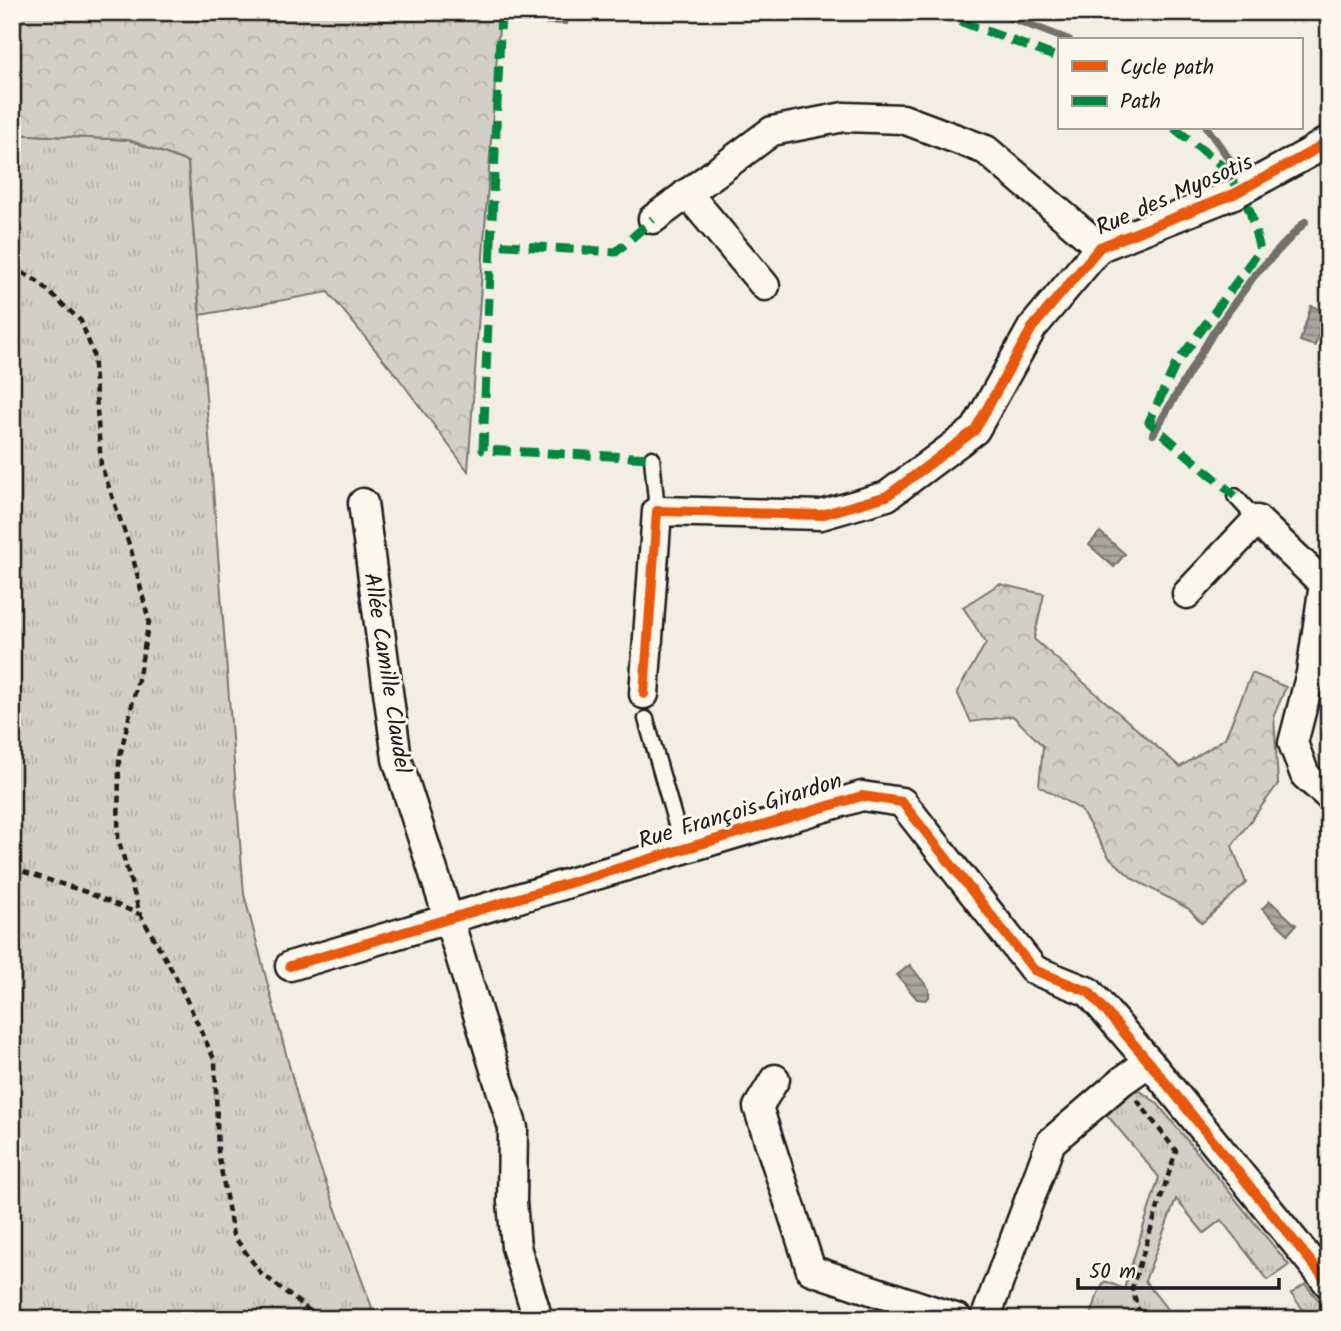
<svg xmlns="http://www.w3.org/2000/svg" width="1341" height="1331" font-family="Kalam,sans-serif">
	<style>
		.grass { fill: url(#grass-tufts); stroke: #777671; stroke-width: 2 }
		.forest { fill: url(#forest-crowns); stroke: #777671; stroke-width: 2 }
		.water { fill: url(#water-rules); stroke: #716f6b; stroke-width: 2 }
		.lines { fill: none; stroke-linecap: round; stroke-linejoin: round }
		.stream { stroke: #716f6b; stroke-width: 8 }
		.lane-casing { stroke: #1c1c1c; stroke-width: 19 }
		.street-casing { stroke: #1c1c1c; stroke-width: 33 }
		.path { stroke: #1c1c1c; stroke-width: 4.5; stroke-dasharray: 7 5; stroke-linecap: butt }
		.lane { stroke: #fbf7ec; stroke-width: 14 }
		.street { stroke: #fbf7ec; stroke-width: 28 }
		.quiet { stroke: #00873e; stroke-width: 9; stroke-dasharray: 18 9; stroke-linecap: butt }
		.cycleway-casing { stroke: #fbf7ec; stroke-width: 15 }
		.cycleway { stroke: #e8590c; stroke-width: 10 }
		.labels { text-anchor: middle; stroke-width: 6; stroke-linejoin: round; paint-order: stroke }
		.street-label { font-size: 23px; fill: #1c1c1c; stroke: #fbf7ec }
	</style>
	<defs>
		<pattern id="grass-tufts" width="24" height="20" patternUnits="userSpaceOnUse" patternTransform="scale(1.75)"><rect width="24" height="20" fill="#d2cfc6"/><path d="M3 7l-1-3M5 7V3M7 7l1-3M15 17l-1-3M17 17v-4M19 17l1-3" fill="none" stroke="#b4b1aa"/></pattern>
		<pattern id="forest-crowns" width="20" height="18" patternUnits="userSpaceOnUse" patternTransform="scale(1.75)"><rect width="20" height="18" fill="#d2cfc6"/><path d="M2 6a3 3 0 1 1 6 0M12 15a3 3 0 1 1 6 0" fill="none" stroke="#b4b1aa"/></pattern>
		<pattern id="water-rules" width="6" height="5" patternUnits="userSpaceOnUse" patternTransform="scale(1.75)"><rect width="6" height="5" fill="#a9a6a0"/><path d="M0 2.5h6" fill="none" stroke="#898682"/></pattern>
	</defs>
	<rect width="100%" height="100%" fill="#f2eee4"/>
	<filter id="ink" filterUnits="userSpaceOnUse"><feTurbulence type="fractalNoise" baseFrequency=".0143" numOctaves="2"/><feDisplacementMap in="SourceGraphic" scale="14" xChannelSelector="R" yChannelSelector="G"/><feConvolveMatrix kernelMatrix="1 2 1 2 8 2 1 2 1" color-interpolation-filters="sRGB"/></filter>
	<g filter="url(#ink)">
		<g class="grass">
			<path d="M12,134L129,140L188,162L244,894L305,1126L374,1313V1319H12Z"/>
			<path d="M1135,1090L1140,1091L1157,1103L1289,1265L1268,1280L1221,1220L1204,1233L1176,1199L1145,1281L1175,1319H1090L1098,1293L1105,1281L1124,1289L1159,1177L1107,1115Z"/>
			<path d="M1305,1284L1329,1312V1319H1299L1306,1313L1291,1294Z"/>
		</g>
		<g class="forest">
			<path d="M12,12H500L468,471L397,376L328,292L200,315L188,162L129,140L12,134Z"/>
			<path d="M999,584L1044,594L1034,639L1180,767L1225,738L1252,673L1286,687L1274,715L1278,784L1232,846L1246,883L1202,923L1189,909L1133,879L1109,857L1080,809L1039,786L1043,746L1013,716L971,722L957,692L986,643L963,607Z"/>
		</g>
		<g class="water">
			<path d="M537,12H567V24L536,23Z"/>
			<path d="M1311,306L1329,312V322L1323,320L1315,346L1300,341Z"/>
			<path d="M1100,532L1125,554L1114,567L1089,545Z"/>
			<path d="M1270,901L1296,925L1288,934L1262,909Z"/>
			<path d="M910,965L929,989V997L925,1000L917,999L897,975Z"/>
		</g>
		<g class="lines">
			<g class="stream">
				<path d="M996,12L1069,40"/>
				<path d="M1207,128L1237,170"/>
				<path d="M1153,434L1213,333L1254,276L1305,222"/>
			</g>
			<defs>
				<g id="lane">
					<path d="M652,458L657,511"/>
					<path d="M1235,496L1257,520"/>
					<path d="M646,719L683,849"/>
				</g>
				<g id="street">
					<path d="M687,193L765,286"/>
					<path d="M653,219L772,131L844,117L903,119L986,150L1100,247"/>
					<path d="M363,503L397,759L449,920L513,1128L512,1202L516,1247L538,1319"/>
					<path d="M1324,584L1311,673L1293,743L1305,775L1329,796"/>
					<path d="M1187,594L1257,520L1324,584L1329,582"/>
					<path d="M644,694L657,511L821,515L887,496L975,430L1032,328L1100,247L1234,194L1309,153L1329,140"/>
					<path d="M290,966L862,796L902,802L1034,970L1089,992L1149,1062L1329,1284"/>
					<path d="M775,1079L758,1107L811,1270L958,1319"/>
					<path d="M985,1319L1051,1142L1122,1081L1149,1062"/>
				</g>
			</defs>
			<use href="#lane" class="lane-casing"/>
			<use href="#street" class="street-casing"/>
			<g class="path">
				<path d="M12,267L37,281L81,321L93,353L101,465L131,550L149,621L139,675L119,760L118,838L140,914L176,977L215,1061L218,1152L233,1235L260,1272L320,1319"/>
				<path d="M12,868L86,892L139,914"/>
				<path d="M1137,1100L1176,1151L1132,1288L1141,1319"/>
				<path d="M1324,1319L1329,1314"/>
			</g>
			<use href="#lane" class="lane"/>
			<use href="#street" class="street"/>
			<g class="quiet">
				<path d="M501,12L491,244L616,252L653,219"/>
				<path d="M935,12L1059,58"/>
				<path d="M1174,128L1226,169L1250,211L1260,250L1175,366L1149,422L1235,496"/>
				<path d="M491,244L483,450L652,458"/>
			</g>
			<defs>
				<g id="cycleway">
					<path d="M644,694L657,511L821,515L887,496L975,430L1032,328L1100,247L1234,194L1309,153L1329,140"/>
					<path d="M290,966L862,796L902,802L1034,970L1089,992L1149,1062L1329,1284"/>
				</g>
			</defs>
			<use href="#cycleway" class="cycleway-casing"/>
			<use href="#cycleway" class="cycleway"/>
		</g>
	</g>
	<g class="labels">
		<g class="street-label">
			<text transform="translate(1174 194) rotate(-24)" y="8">Rue des Myosotis</text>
			<text transform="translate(388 673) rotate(81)" y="8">Allée Camille Claudel</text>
			<text transform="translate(740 810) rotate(-17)" y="8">Rue François Girardon</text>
		</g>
	</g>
	<rect width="1341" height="1331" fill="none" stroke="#fbf7ec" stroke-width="42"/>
	<rect x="21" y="21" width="1299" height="1289" fill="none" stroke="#1c1c1c" stroke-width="2.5" filter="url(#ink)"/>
	<rect x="1058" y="38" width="245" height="91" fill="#fbf7ec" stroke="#a29f99" stroke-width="2"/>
	<rect x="1072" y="61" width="35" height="10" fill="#e8590c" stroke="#a29f99" stroke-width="2"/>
	<text x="1120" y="74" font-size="21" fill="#1c1c1c">Cycle path</text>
	<rect x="1072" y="96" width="35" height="10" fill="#00873e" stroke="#a29f99" stroke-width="2"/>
	<text x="1120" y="108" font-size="21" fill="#1c1c1c">Path</text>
	<path d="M1078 1278v10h201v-10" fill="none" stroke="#1c1c1c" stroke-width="3.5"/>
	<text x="1089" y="1278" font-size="21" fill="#1c1c1c" stroke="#fbf7ec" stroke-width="5" paint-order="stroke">50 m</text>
</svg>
